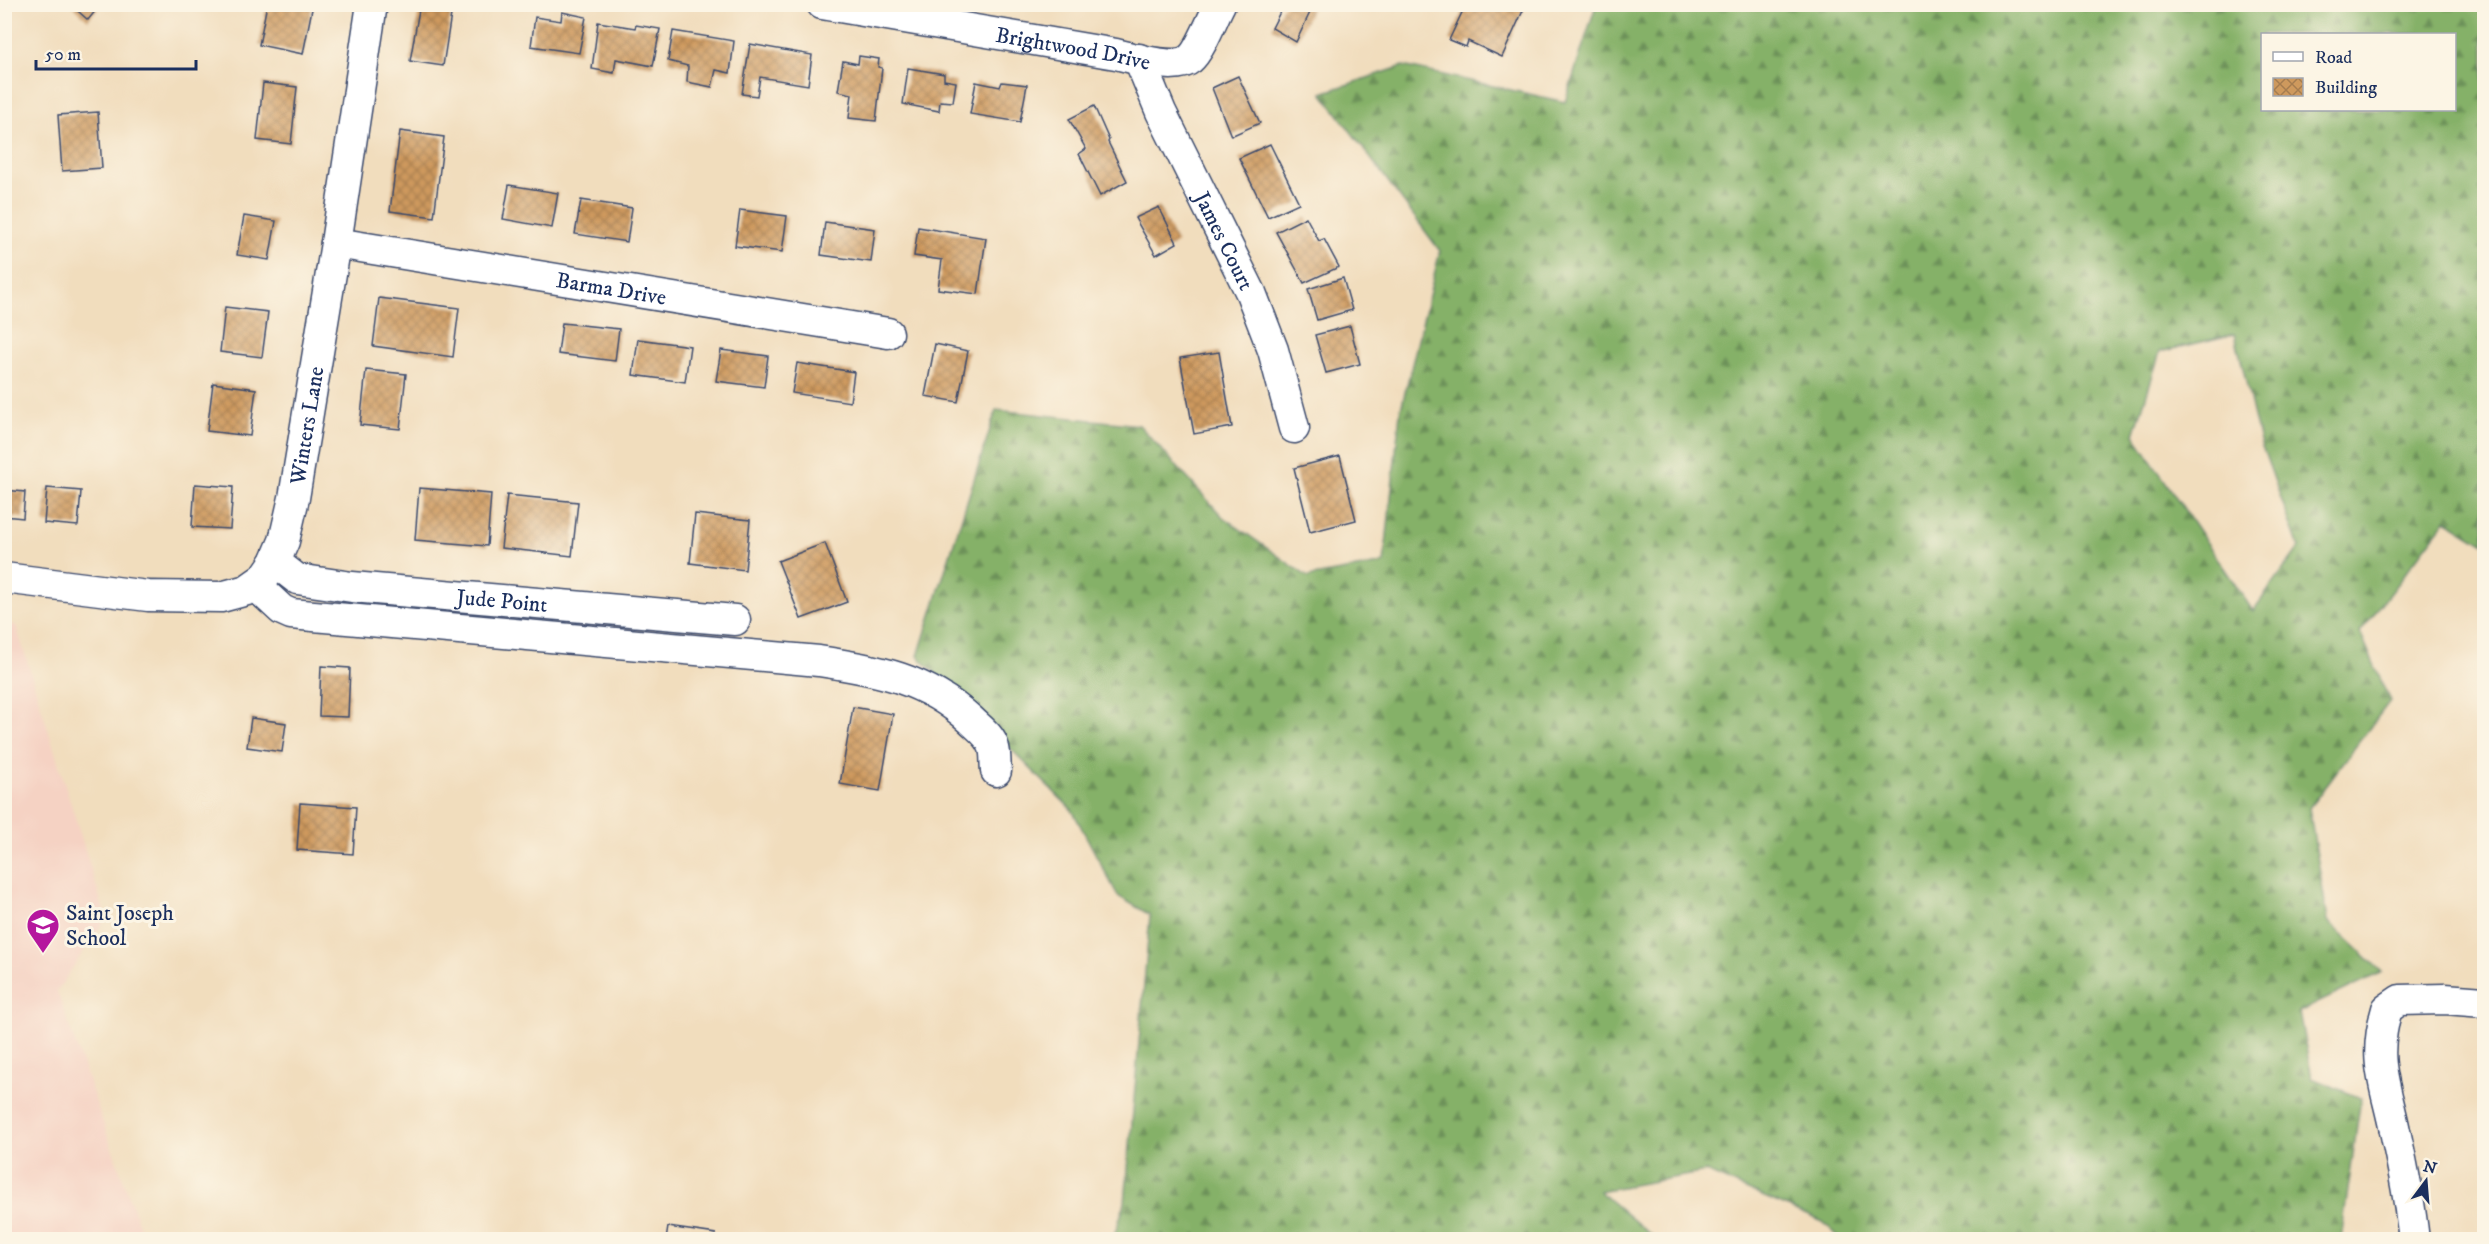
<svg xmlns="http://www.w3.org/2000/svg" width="2489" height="1244" font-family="'IM FELL DW Pica',serif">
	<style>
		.built { fill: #f5d2c3 }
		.forest { fill: url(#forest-firs); stroke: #507063; stroke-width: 1.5; fill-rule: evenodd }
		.building { fill: url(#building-cross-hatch) }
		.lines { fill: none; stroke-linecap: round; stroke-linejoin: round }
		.minor-casing { stroke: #3b496c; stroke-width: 33 }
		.minor { stroke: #fff; stroke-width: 30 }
		.labels { text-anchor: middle; stroke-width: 6; stroke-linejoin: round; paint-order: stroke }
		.street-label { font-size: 22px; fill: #1b2f5e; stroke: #fcf5e5 }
		.poi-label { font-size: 22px; fill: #1b2f5e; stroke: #fcf5e5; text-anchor: start }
	</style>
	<defs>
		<pattern id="forest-firs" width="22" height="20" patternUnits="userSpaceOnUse" patternTransform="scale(1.5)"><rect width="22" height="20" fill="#85b168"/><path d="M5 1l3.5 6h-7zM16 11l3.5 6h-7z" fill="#6c9059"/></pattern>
		<pattern id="building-cross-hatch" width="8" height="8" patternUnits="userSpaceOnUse" patternTransform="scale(1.5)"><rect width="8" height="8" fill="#ce995d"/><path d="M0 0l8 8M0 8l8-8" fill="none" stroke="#a67d50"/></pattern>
	</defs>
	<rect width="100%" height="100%" fill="#fcf5e5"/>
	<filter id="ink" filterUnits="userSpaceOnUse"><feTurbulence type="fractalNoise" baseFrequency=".0167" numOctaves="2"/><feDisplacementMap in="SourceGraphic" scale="12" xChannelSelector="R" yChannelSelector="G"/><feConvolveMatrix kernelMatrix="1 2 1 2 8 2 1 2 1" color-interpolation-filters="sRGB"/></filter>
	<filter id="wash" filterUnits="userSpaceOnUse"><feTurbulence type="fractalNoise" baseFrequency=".008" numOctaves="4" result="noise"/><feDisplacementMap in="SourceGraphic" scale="24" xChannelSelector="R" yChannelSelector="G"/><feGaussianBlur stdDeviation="1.35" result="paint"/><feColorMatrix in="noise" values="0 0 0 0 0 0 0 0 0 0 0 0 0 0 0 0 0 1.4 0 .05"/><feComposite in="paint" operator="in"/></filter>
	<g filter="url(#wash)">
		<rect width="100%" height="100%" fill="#f1ddbd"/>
		<path class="built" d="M5,624L16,625L106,918L57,991L144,1239H5Z"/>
		<path class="forest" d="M1596,5H2484V544L2446,520L2360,632L2390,701L2309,808L2328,921L2382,972L2299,1012L2312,1078L2361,1098L2341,1239H1841L1823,1222L1706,1172L1599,1191L1656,1239H1113L1125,1203L1150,915L1118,896L1072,810L918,656L996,410L1139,425L1223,517L1308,577L1384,563L1400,413L1440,251L1322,93L1403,66L1565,102ZM2262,34H2454V110H2262ZM2235,334L2259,438L2299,548L2253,611L2134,435L2160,352Z"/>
		<g id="blocks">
			<g class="building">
				<path d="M70,4H101L88,20Z"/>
				<path d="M267,4H313L303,54L259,45Z"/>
				<path d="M420,4H450L449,8H452L443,66L410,61Z"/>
				<path d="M1284,4H1314L1296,42L1272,28Z"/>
				<path d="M1466,4H1526L1502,57L1468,41L1466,47L1449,40Z"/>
				<path d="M562,12L586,17L579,53L531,46L535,17L561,21Z"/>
				<path d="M598,22L635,28L636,25L660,29L653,66L616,59L614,73L592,69Z"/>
				<path d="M673,31L734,41L730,73L716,70L712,87L687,82L688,66L668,61Z"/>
				<path d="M750,44L812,55L808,85L760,77L757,96L742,94Z"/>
				<path d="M859,56L879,59L878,67L882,68L876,121L849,118L852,94L838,91L843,61L858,64Z"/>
				<path d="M908,68L944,74V80L956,82L953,102L940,101L939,111L903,104Z"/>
				<path d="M1238,76L1260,123L1231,136L1212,88Z"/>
				<path d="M976,82L1000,87L1002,82L1027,85L1020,122L970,114Z"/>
				<path d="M263,83L297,87L291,144L257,140Z"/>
				<path d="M1094,106L1109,140L1108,142L1127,181L1100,196L1079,154L1086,149L1069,119Z"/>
				<path d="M98,112L102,168L62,171L58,115Z"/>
				<path d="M400,131L444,137L434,217L390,211Z"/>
				<path d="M1270,144L1299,203L1268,217L1239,158Z"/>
				<path d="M509,185L558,193L552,228L503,219Z"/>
				<path d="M581,200L632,208L627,242L575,234Z"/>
				<path d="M1159,207L1177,243L1156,255L1135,218Z"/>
				<path d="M740,210L787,216L782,252L735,246Z"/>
				<path d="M244,216L276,221L269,260L237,255Z"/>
				<path d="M1306,217L1319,241L1324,239L1339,267L1304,283L1276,232Z"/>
				<path d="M825,222L875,229L871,262L821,255Z"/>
				<path d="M918,227L986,238L978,294L938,289L942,260L914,256Z"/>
				<path d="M1343,278L1352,310L1317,320L1308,289Z"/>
				<path d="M379,298L459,308L453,357L373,346Z"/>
				<path d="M225,307L268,312L262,357L220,352Z"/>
				<path d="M562,323L619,329L615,361L558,354Z"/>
				<path d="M1350,326L1360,364L1326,373L1315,335Z"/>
				<path d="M638,339L690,346L685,382L633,375Z"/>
				<path d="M935,344L968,351L958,402L925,396Z"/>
				<path d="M721,350L768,356L764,387L716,381Z"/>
				<path d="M1219,352L1232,427L1194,434L1180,358Z"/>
				<path d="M797,363L854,372L850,402L792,393Z"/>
				<path d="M366,370L406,374L400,429L360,425Z"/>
				<path d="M213,383L256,389L250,436L207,431Z"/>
				<path d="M1340,456L1356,520L1310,532L1294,468Z"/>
				<path d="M195,484L233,487L230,529L192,527Z"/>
				<path d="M47,488L81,491L78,526L44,523Z"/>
				<path d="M419,488L491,494L487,546L415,540Z"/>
				<path d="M4,490L25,492L23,518L4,516Z"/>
				<path d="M507,495L578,502L572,556L501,548Z"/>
				<path d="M695,514L750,520L745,570L690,563Z"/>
				<path d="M825,543L847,602L801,619L778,561Z"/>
				<path d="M321,666L350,668L348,717L319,716Z"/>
				<path d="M853,707L893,714L880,791L840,784Z"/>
				<path d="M251,718L286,723L282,752L247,747Z"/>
				<path d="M300,803L356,807L353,854L297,850Z"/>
				<path d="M668,1227L716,1234L715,1240H666Z"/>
			</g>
		</g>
	</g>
	<g filter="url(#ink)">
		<use href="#blocks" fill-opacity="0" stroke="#3b496c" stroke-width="1.5"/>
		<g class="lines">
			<defs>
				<g id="minor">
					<path id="s1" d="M822,4L1116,54C1133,58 1177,71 1190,59C1200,51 1213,17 1220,4"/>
					<path id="s2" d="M1139,59L1161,112L1251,293L1273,350L1294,428"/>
					<path id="s3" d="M336,243L888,333"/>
					<path id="s4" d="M275,562L297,579L352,587L735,620"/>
					<path id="s5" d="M4,578L148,596L221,597L247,590L264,578L275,562L284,541L294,498L336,243L372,4"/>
					<path d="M255,585L282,610L291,614L819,661C878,670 925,678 971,720C979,728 991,736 994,748C996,755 995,763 996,771"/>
					<path d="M2414,1240C2410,1203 2403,1167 2395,1131C2385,1082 2372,1060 2387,1009L2400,1000L2445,999L2484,1002"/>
				</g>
			</defs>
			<use href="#minor" class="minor-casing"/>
			<use href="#minor" class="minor"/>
		</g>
	</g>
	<defs>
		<symbol id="school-pin" viewBox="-11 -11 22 30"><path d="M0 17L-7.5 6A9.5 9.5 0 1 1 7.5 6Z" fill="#b5179e" stroke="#fcf5e5"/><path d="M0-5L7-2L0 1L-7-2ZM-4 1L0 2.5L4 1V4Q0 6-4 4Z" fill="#fff"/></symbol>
	</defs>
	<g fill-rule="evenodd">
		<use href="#school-pin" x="24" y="906" width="38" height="52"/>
	</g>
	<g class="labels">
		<g class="street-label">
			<text dy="8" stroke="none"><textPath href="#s1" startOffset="255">Brightwood Drive</textPath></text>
			<text dy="8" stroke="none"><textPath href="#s2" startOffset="201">James Court</textPath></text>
			<text dy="8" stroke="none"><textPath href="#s3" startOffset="279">Barma Drive</textPath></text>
			<text dy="8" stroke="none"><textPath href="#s5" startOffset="426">Winters Lane</textPath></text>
			<text dy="8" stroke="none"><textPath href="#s4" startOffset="234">Jude Point</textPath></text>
		</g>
		<g class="poi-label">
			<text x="66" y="920">Saint Joseph<tspan x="66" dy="25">School</tspan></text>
		</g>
	</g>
	<rect width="2489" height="1244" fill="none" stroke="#fcf5e5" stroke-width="24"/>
	<rect x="2261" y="33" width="195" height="78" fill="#fcf5e5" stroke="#a2a6af" stroke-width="1.5"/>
	<rect x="2273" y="52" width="30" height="9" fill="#ffffff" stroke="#a2a6af" stroke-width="1.5"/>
	<text x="2315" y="63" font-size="18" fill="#1b2f5e">Road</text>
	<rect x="2273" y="78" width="30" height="18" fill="url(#building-cross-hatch)" stroke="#a2a6af" stroke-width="1.5"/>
	<text x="2315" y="93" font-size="18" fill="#1b2f5e">Building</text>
	<g transform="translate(2426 1181) rotate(16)" stroke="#fcf5e5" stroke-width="4.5" paint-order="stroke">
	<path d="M0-4.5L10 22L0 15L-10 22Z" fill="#1b2f5e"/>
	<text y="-9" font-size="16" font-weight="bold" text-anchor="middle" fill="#1b2f5e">N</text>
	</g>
	<path d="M36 60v9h160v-9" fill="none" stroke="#1b2f5e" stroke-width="3"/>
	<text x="45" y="60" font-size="18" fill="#1b2f5e" stroke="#fcf5e5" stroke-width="4.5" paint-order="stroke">50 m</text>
</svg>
